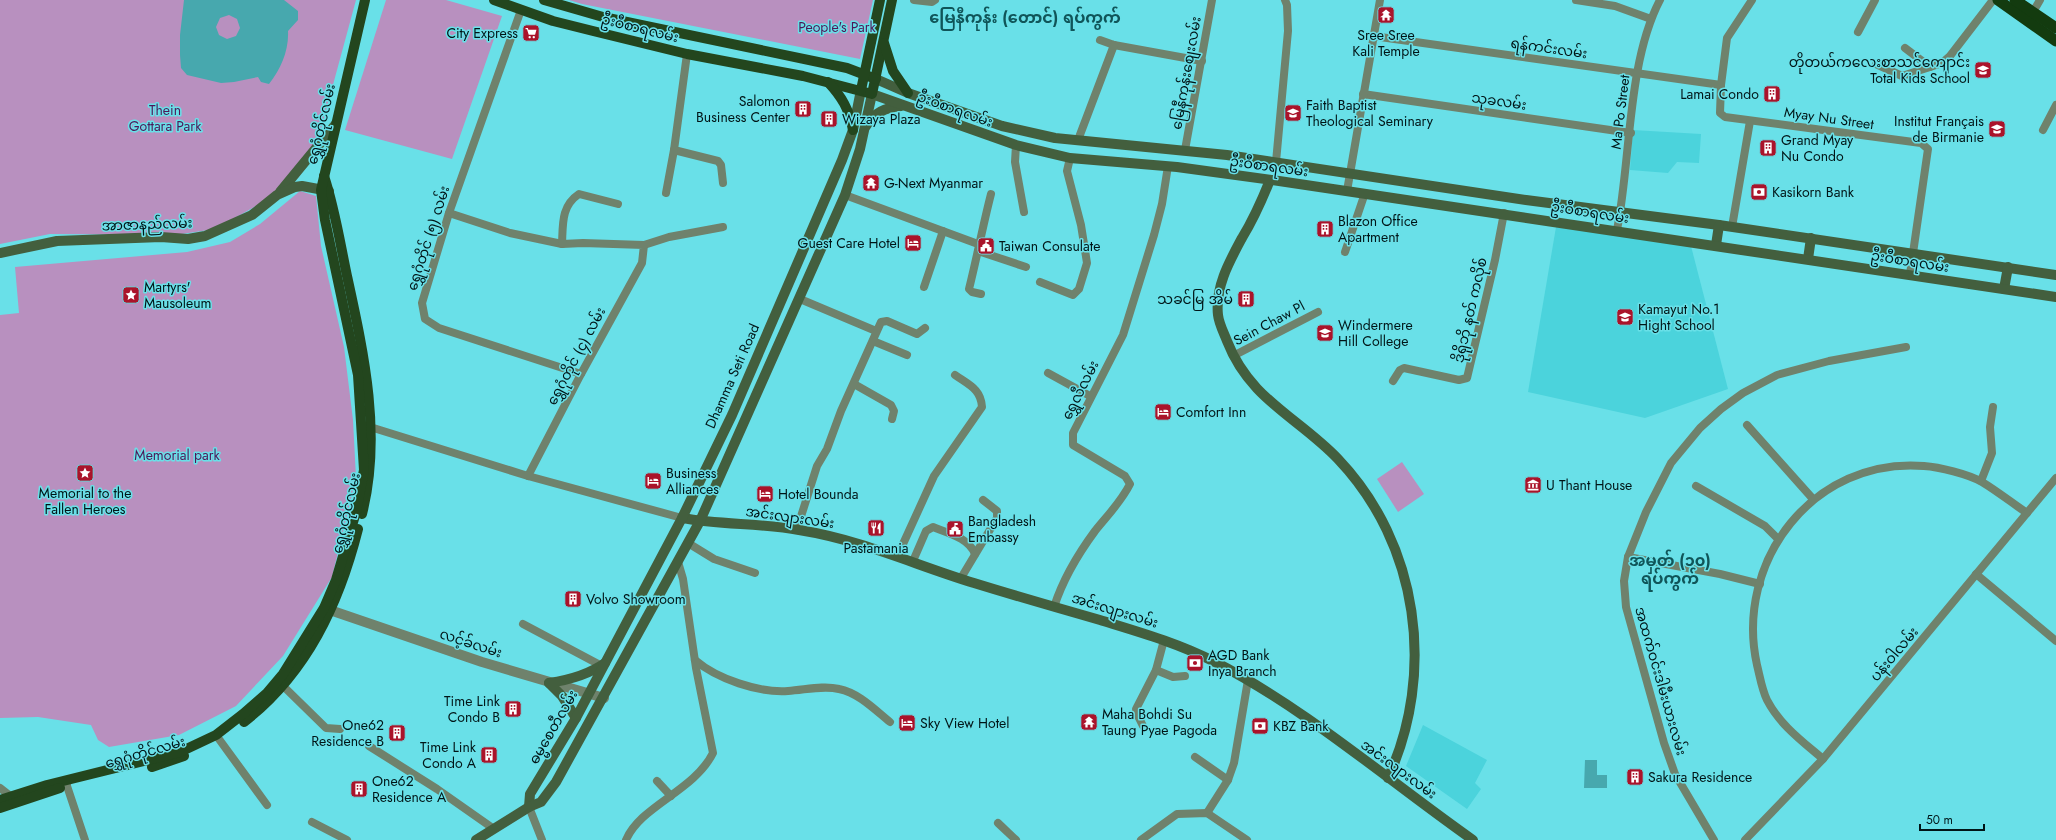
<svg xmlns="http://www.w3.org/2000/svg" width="2056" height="840" font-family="Jost,'Noto Sans Myanmar',sans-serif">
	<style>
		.built { fill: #4bd3dc }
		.green { fill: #b890bf }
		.water { fill: #47a8ae; fill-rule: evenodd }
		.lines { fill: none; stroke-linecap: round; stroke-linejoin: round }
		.minor { stroke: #6f826c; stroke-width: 8 }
		.tertiary { stroke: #6f826c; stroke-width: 10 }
		.secondary { stroke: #435f3e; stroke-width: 10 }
		.primary { stroke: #23461e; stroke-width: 10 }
		.trunk { stroke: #133b0f; stroke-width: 11 }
		.labels { text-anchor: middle; stroke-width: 3; stroke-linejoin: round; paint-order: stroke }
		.park-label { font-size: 14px; fill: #4e1757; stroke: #69e0e8 }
		.street-label { font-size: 14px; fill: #001517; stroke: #69e0e8 }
		.poi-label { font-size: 14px; fill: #001517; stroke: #69e0e8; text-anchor: start }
		.quarter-label { font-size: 16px; font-weight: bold; fill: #105559; stroke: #69e0e8 }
	</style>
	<rect width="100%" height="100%" fill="#69e0e8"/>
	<g class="built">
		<path d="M1633,130L1701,134L1699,163L1677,162L1668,173L1630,170Z"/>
		<path d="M1556,227L1691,246L1728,389L1645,418L1528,392Z"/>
		<path d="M1423,725L1487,760L1475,783L1481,789L1467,809L1406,766Z"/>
	</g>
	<g class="green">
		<path d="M0,0H356L321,129L299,177L270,198L215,229L175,235L50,234L0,244Z"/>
		<path d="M386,0H446L502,16L452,159L345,130Z"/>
		<path d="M569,0H873L860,59L582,4Z"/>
		<path d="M300,191L316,196L321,246L344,347L353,420L356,478L332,577L283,656L236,706L179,735L109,747L98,740L91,725L38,717L0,718V315L19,313L15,267L187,252L230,242L260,224Z"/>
		<path d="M1402,462L1424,494L1398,512L1377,479Z"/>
	</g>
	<g class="water">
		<path d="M184,0H284L298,11V20L288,31C289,50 281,69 269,84L261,82L258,77L234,82L221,83L187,75L181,68L180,55V35ZM229,15L237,19L240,28L236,36L227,39L219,35L216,27L220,18Z"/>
		<path d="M1585,760H1597V775H1607V788H1584Z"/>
	</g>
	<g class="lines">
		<g class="minor">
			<path d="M914,0L932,2L935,0"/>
			<path d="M1576,0L1615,6L1651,19"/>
			<path d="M1752,0L1727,38L1721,85L1720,113L1725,117L1921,143L1928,149L1910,274"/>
			<path d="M521,10L449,213L422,303L425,319L439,328L581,374"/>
			<path d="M2033,12L2040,0"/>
			<path d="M1858,32L1875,0"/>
			<path d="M1373,36L1721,85"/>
			<path d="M1100,40L1114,45L1202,61"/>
			<path d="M1905,48L1930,67L1942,63L1950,56L1993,0"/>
			<path d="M687,54L674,150L718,161L721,165L723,183"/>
			<path d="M1876,64L1902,76L1930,67"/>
			<path d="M1363,94L1631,133"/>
			<path d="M2043,130L2056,105"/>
			<path d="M1078,140L1114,45"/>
			<path d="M1016,145L1015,162L1024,212"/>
			<path d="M1185,150L1212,0"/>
			<path d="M1276,162L1288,31L1287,5L1285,0"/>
			<path d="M1347,191L1380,0"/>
			<path d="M666,193L674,150"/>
			<path d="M845,195L978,244"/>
			<path d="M449,213L510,233L562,244L583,243L644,245L642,263L581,374L528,476"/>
			<path d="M1732,227L1750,121"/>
			<path d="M1617,230C1631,159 1627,63 1660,0"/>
			<path d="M562,244C563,224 561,206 579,194L618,204"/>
			<path d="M644,245L669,237L723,227"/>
			<path d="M978,251L1026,267"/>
			<path d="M1345,252L1365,193"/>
			<path d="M1040,282L1073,295L1079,289L1087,263L1081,225L1067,171L1070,158"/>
			<path d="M924,287L943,231"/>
			<path d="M981,294L972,292L969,289C977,257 983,225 991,194"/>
			<path d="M800,299L876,331"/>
			<path d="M873,341L907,355"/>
			<path d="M1233,356L1318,312"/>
			<path d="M1048,373L1090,396"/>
			<path d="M1393,381L1400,370L1404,368L1459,380L1467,378L1495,260L1504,213"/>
			<path d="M854,384L891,405L894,411L892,419"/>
			<path d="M1747,425L1813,499"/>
			<path d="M367,426L528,476L682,518"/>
			<path d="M1981,481L1992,453L1990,427L1993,407"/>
			<path d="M1696,486L1765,526L1778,539"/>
			<path d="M797,529L817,466L827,449L841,411L881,322L887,321L917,334L925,328"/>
			<path d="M688,543L714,559L755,573"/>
			<path d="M898,555L934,476L982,407C981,389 969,385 955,375"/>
			<path d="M1628,557L1720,574L1760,584"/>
			<path d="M913,561L926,531L933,527C948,533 969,538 975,554"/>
			<path d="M1976,574L2056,641"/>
			<path d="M961,578L997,518V511L983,500"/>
			<path d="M1054,607C1063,579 1078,554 1095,531C1107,516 1121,502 1130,484L1125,476L1073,445V433L1123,335L1154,235L1162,204L1168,166"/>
			<path d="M523,624L602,666"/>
			<path d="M695,660C717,679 759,693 788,691C805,690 823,685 839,689C859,693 875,710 890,722"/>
			<path d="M1156,670L1173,677L1185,676"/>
			<path d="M278,681L326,728L340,729"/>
			<path d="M1143,726L1137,714L1136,709L1156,670L1164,640"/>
			<path d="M216,735L267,805"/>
			<path d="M369,746L437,789L494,829"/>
			<path d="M1195,757L1228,780"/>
			<path d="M1823,759C1802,741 1780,725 1767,700C1762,690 1760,677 1757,665C1734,561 1814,457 1924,466C1939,467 1968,474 1982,482C1997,491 2012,503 2027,513"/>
			<path d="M67,780V786L85,840"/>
			<path d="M657,781L671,796"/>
			<path d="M0,788L14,799"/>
			<path d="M529,807L542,840"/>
			<path d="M1207,813L1228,780L1234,763L1248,680"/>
			<path d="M312,822L347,840"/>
			<path d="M998,823L1016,840"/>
			<path d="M626,840C640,806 694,791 713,753L696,668L683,579L678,562"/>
			<path d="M1141,840L1177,814L1207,813L1247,840"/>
			<path d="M1714,840L1675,774L1664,743L1626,607L1624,581L1628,557L1646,512L1671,463L1700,428L1721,409L1743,393L1777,375L1829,361L1906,347"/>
			<path d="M1745,840L1823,759L2056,478"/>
		</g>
		<path class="tertiary" d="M324,608L482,662L604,698"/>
		<g class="secondary">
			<path d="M876,79L908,93L1002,126L1055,138L1227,155L1526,200L1719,225L2056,275"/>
			<path d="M866,126C875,112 885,108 901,106"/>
			<path d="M1270,180C1262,200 1253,220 1242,238C1229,262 1215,287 1218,315C1219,324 1224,333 1227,341C1250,400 1298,417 1338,459C1419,544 1436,673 1388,778"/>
			<path d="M280,192L336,124"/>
			<path d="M1716,245L1719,225"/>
			<path d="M0,253L57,241L161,237L188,239L205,236L252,215L277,195L295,187L302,186L329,191"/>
			<path d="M1808,259L1811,238"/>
			<path d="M2004,289L2008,267"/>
			<path d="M682,518C721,525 761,523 799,530C862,540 915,565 974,583C1016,596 1058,608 1100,620C1139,632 1178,643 1215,662C1305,708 1389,781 1473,840"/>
			<path d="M549,683C569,680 588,675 605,663"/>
			<path d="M549,683L562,696L576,718"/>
			<path d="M529,807L530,794L576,718L682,518L732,415L842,160L853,130L861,90"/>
			<path d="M476,840L529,807L541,802L556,782L700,521L845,195L860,149L872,94L1016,145L1070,158L1177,167L1279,181L2056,297"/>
		</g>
		<g class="primary">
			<path d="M494,0L553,21L593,31L687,54L803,76L872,94L892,0"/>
			<path d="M544,0L603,17L847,68L876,79"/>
			<path d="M884,43L893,71L908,93"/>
			<path d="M828,82C842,97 849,109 853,130"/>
			<path d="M861,90L880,0"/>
			<path d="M324,176C335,209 340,243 347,276C364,354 382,435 362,514"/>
			<path d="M244,722C307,673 339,604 358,529"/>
			<path d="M152,767L184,756"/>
			<path d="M0,800L47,785L180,752L216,735L243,714L267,693L283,674L324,608L336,580L356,512L364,470L358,375L325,220L321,190L365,0"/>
			<path d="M0,808L60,788"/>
		</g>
		<g class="trunk">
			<path d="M1998,0L2056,41"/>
			<path d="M2015,0L2056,28"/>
		</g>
	</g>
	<defs>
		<symbol id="temple-square" viewBox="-11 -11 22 22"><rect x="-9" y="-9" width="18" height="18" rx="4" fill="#aa132a" stroke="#69e0e8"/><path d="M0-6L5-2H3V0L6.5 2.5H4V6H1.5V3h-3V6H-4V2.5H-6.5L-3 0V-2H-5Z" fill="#fff"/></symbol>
		<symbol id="supermarket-square" viewBox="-11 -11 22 22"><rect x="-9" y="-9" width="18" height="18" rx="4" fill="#aa132a" stroke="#69e0e8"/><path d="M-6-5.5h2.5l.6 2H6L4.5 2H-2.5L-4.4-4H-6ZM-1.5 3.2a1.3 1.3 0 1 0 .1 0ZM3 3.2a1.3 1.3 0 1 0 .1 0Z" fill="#fff"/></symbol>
		<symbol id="school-square" viewBox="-11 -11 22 22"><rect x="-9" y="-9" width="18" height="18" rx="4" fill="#aa132a" stroke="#69e0e8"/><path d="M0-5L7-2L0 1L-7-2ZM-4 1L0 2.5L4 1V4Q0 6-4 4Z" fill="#fff"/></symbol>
		<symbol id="building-square" viewBox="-11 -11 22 22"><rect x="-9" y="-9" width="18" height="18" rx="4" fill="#aa132a" stroke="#69e0e8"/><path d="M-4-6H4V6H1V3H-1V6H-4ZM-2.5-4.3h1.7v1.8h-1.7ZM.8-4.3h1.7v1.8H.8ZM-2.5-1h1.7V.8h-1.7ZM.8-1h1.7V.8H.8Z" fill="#fff"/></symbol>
		<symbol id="bank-square" viewBox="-11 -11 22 22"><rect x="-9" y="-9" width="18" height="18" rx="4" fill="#aa132a" stroke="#69e0e8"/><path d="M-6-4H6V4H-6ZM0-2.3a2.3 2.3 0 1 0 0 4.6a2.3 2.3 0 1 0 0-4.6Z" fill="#fff"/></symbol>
		<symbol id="hotel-square" viewBox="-11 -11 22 22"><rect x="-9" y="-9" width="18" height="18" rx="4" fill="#aa132a" stroke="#69e0e8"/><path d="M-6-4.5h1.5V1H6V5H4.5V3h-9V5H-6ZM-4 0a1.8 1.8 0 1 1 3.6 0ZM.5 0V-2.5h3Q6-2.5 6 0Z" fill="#fff"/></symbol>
		<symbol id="civic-square" viewBox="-11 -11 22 22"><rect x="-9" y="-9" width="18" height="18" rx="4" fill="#aa132a" stroke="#69e0e8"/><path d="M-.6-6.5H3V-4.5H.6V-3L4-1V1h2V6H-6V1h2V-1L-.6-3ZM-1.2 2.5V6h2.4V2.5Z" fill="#fff"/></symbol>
		<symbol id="sight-square" viewBox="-11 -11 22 22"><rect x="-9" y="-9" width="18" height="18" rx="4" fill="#aa132a" stroke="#69e0e8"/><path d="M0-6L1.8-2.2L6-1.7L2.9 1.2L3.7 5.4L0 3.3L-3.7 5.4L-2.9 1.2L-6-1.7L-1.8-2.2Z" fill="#fff"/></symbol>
		<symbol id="university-square" viewBox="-11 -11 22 22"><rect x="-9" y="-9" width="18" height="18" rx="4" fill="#aa132a" stroke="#69e0e8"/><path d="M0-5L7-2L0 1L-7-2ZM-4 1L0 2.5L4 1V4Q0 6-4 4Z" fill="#fff"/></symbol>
		<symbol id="museum-square" viewBox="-11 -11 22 22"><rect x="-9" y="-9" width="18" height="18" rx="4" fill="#aa132a" stroke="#69e0e8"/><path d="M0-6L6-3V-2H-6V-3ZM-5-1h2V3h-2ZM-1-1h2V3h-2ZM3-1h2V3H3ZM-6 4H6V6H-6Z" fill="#fff"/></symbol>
		<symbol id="restaurant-square" viewBox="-11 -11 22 22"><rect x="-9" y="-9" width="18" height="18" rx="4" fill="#aa132a" stroke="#69e0e8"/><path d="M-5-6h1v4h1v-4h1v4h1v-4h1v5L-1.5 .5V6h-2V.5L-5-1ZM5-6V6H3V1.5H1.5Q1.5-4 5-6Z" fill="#fff"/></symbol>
	</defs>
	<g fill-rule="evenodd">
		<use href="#temple-square" x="1376" y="5" width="20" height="20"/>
		<use href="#supermarket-square" x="521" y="23" width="20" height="20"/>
		<use href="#school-square" x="1973" y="60" width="20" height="20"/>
		<use href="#building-square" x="1762" y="84" width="20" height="20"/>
		<use href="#building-square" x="793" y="99" width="20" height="20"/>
		<use href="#school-square" x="1283" y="103" width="20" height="20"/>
		<use href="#building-square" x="819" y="109" width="20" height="20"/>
		<use href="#school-square" x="1987" y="119" width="20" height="20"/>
		<use href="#building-square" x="1758" y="138" width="20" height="20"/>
		<use href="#temple-square" x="861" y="173" width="20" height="20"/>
		<use href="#bank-square" x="1749" y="182" width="20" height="20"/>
		<use href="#building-square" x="1315" y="219" width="20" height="20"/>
		<use href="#hotel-square" x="903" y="233" width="20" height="20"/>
		<use href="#civic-square" x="976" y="236" width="20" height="20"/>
		<use href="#sight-square" x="121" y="285" width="20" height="20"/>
		<use href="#building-square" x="1236" y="289" width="20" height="20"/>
		<use href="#school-square" x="1615" y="307" width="20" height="20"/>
		<use href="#university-square" x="1315" y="323" width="20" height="20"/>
		<use href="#hotel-square" x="1153" y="402" width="20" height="20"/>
		<use href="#sight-square" x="75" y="463" width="20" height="20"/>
		<use href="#hotel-square" x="643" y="471" width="20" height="20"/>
		<use href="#museum-square" x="1523" y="475" width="20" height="20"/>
		<use href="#hotel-square" x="755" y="484" width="20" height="20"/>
		<use href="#restaurant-square" x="866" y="518" width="20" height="20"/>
		<use href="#civic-square" x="945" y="519" width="20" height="20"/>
		<use href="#building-square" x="563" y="589" width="20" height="20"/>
		<use href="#bank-square" x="1185" y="653" width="20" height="20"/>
		<use href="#building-square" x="503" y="699" width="20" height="20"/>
		<use href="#temple-square" x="1079" y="712" width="20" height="20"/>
		<use href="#hotel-square" x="897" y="713" width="20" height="20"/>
		<use href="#bank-square" x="1250" y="716" width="20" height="20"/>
		<use href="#building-square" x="387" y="723" width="20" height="20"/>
		<use href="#building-square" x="479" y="745" width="20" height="20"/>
		<use href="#building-square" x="1625" y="767" width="20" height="20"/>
		<use href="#building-square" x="349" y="779" width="20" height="20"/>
	</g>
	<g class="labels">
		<g class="park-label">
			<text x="837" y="32">People's Park</text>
			<text x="165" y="115">Thein<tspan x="165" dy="16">Gottara Park</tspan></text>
			<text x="177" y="460">Memorial park</text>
		</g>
		<g class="street-label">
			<text transform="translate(640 28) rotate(14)" y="5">ဦးဝီစာရလမ်း</text>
			<text transform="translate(1549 48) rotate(8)" y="5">ရန်ကင်းလမ်း</text>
			<text transform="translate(1186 73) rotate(-80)" y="5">မြေနီကုန်းစျေးလမ်း</text>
			<text transform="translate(1499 101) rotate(8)" y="5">သုခလမ်း</text>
			<text transform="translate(955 109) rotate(20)" y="5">ဦးဝီစာရလမ်း</text>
			<text transform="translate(1620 112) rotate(-83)" y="5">Ma Po Street</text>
			<text transform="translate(1829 118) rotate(8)" y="5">Myay Nu Street</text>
			<text transform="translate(321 124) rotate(-77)" y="5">ရွှေဂုံတိုင်လမ်း</text>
			<text transform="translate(1269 166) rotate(8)" y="5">ဦးဝီစာရလမ်း</text>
			<text transform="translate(1590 212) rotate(9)" y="5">ဦးဝီစာရလမ်း</text>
			<text transform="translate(147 224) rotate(-2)" y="5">အာဇာနည်လမ်း</text>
			<text transform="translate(428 238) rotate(-72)" y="5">ရွှေဂုံတိုင် (၅) လမ်း</text>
			<text transform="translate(1910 261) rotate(9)" y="5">ဦးဝီစာရလမ်း</text>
			<text transform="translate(1470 310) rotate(-77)" y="5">ဒိုရိုဘို နတ် ကလိုစ်</text>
			<text transform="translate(1269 323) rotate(-28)" y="5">Sein Chaw Pl</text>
			<text transform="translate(576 356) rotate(-62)" y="5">ရွှေဂုံတိုင် (၄) လမ်း</text>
			<text transform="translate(732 376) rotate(-66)" y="5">Dhamma Seti Road</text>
			<text transform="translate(1080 390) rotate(-63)" y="5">ရွှေလီလမ်း</text>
			<text transform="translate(346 513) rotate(-77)" y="5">ရွှေဂုံတိုင်လမ်း</text>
			<text transform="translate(790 517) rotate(8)" y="5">အင်းလျားလမ်း</text>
			<text transform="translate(1115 610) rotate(17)" y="5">အင်းလျားလမ်း</text>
			<text transform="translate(471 643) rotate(18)" y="5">လင့်ခ်လမ်း</text>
			<text transform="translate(1894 654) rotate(-50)" y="5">ပန်းဝါလမ်း</text>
			<text transform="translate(1661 681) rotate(74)" y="5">အထက်ဝင်းဒါမီးယားလမ်း</text>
			<text transform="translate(553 727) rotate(-60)" y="5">ဓမ္မစေတီလမ်း</text>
			<text transform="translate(145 752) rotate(-16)" y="5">ရွှေဂုံတိုင်လမ်း</text>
			<text transform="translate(1399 769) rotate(36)" y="5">အင်းလျားလမ်း</text>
		</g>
		<g class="poi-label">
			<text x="518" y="38" text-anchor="end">City Express</text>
			<text x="1386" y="40" text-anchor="middle">Sree Sree<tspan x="1386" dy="16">Kali Temple</tspan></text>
			<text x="1970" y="67" text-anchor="end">တိုတယ်ကလေးစာသင်ကျောင်း<tspan x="1970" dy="16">Total Kids School</tspan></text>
			<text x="1759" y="99" text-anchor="end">Lamai Condo</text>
			<text x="790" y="106" text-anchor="end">Salomon<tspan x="790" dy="16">Business Center</tspan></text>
			<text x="1306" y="110">Faith Baptist<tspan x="1306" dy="16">Theological Seminary</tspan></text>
			<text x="842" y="124">Wizaya Plaza</text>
			<text x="1984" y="126" text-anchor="end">Institut Français<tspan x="1984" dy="16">de Birmanie</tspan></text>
			<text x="1781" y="145">Grand Myay<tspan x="1781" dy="16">Nu Condo</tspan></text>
			<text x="884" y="188">G-Next Myanmar</text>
			<text x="1772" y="197">Kasikorn Bank</text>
			<text x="1338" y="226">Blazon Office<tspan x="1338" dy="16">Apartment</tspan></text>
			<text x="900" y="248" text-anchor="end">Guest Care Hotel</text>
			<text x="999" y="251">Taiwan Consulate</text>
			<text x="144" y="292">Martyrs'<tspan x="144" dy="16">Mausoleum</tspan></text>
			<text x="1233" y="304" text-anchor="end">သခင်မြ အိမ်</text>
			<text x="1638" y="314">Kamayut No.1<tspan x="1638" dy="16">Hight School</tspan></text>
			<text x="1338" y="330">Windermere<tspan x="1338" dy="16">Hill College</tspan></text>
			<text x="1176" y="417">Comfort Inn</text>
			<text x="666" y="478">Business<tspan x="666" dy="16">Alliances</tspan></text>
			<text x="1546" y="490">U Thant House</text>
			<text x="85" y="498" text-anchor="middle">Memorial to the<tspan x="85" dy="16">Fallen Heroes</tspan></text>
			<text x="778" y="499">Hotel Bounda</text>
			<text x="968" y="526">Bangladesh<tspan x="968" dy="16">Embassy</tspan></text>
			<text x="876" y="553" text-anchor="middle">Pastamania</text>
			<text x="586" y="604">Volvo Showroom</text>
			<text x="1208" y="660">AGD Bank<tspan x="1208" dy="16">Inya Branch</tspan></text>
			<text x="500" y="706" text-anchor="end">Time Link<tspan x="500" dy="16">Condo B</tspan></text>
			<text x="1102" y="719">Maha Bohdi Su<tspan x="1102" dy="16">Taung Pyae Pagoda</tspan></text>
			<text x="920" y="728">Sky View Hotel</text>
			<text x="384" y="730" text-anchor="end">One62<tspan x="384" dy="16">Residence B</tspan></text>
			<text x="1273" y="731">KBZ Bank</text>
			<text x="476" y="752" text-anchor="end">Time Link<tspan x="476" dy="16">Condo A</tspan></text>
			<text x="1648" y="782">Sakura Residence</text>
			<text x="372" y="786">One62<tspan x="372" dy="16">Residence A</tspan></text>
		</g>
		<g class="quarter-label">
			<text x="1025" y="23">မြေနီကုန်း (တောင်) ရပ်ကွက်</text>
			<text x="1670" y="566">အမှတ် (၁၀)<tspan x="1670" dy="18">ရပ်ကွက်</tspan></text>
		</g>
	</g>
	<path d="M1920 824v6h64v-6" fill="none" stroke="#001517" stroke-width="2"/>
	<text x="1926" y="824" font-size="12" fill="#001517" stroke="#69e0e8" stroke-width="3" paint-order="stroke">50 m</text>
</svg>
